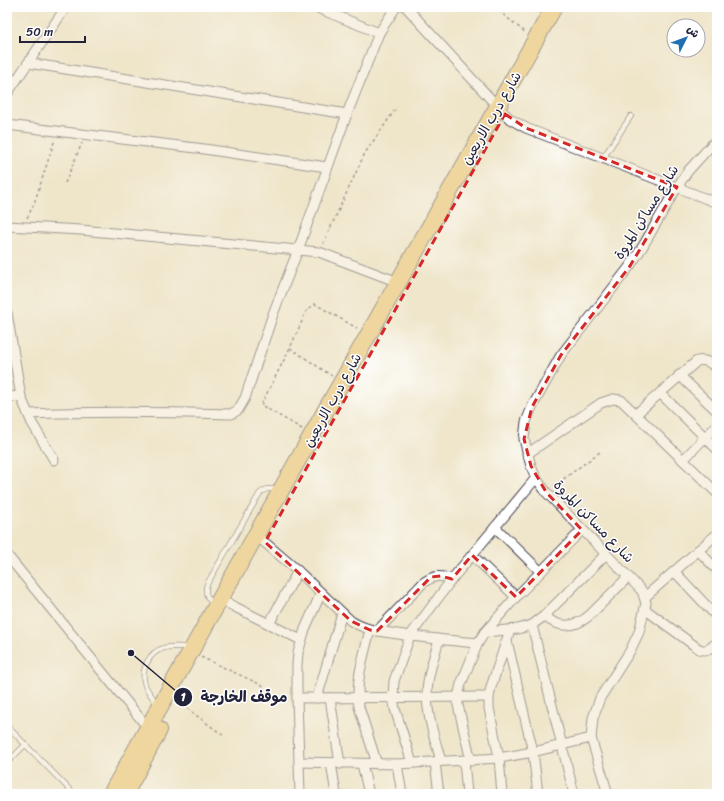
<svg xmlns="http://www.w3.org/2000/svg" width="724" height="801" font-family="Sriracha,'Playpen Sans Arabic',sans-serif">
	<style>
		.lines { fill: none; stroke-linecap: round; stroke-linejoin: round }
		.lane-casing { stroke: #413f51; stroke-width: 6 }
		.street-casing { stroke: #413f51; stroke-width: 11 }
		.highway-casing { stroke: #413f51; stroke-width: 18 }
		.path { stroke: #413f51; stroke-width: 1.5; stroke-dasharray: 3 3; stroke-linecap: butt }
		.lane { stroke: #fff; stroke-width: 4.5 }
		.street { stroke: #fff; stroke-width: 9 }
		.highway { stroke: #f0c469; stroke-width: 16 }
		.marked { fill: none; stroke: #d62828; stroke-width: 3; stroke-dasharray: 8 5; stroke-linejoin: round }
		.labels { text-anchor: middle; stroke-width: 3; stroke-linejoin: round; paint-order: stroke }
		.street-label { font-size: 14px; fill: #22223b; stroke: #fff }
		.leader { fill: none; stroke: #22223b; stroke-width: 1.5 }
		.callout-dot { fill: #22223b; stroke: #fff; stroke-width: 1.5 }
		.mark-label { font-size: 12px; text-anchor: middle; font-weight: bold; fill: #fff }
		.callout-label { font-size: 15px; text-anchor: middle; font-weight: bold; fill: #22223b; stroke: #fff; stroke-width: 3; stroke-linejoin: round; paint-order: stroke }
	</style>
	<rect width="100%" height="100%" fill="#fff"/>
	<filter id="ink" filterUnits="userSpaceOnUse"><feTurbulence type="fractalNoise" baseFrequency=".025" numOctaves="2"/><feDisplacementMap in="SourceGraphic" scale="8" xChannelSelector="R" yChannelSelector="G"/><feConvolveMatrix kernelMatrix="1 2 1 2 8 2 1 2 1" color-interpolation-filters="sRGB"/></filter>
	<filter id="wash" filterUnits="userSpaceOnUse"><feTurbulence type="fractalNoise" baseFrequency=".012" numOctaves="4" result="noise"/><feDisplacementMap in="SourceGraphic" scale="16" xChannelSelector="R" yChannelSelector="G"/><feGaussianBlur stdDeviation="0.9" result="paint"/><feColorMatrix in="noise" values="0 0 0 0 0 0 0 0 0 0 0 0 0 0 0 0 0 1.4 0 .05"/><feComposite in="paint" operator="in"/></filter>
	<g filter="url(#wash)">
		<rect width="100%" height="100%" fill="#efe6cb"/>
	</g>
	<g filter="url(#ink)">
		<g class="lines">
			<defs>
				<g id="lane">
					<path d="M603,158L631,116"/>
					<path d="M214,605C207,599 204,593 207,584L260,493L267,489H278"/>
					<path d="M157,704C153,698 148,692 145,685C140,670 149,652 164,648C172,646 181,647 189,647"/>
					<path d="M7,726L74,794"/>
					<path d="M7,763L25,745"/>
				</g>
				<g id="street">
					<path d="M315,7L379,33"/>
					<path d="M406,7L497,106L510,119L526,128L717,203"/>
					<path d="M28,63L66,7"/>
					<path d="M7,94L28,63L347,114"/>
					<path d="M7,125L204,149L327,167"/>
					<path d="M7,226L81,230L319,252L398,282"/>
					<path d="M7,313L21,397L32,423L54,460"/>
					<path d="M679,375L717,411"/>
					<path d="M660,393L717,449"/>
					<path d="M7,396L21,397"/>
					<path d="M28,414C96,411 163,412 231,414L238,410L245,398L273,314L298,250L347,114L379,33L396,7"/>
					<path d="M636,414L697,361C706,359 711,363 717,369"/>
					<path d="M527,454L601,403L613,399L621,400L717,493"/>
					<path d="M683,460L717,425"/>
					<path d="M495,527L541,572"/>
					<path d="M256,535L298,571L351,621C367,631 385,632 404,635C428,638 453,641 478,643"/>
					<path d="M698,550L717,570"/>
					<path d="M7,555L148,728"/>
					<path d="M472,555L516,597"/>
					<path d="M674,571L717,617"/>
					<path d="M645,597L717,534"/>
					<path d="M229,604L301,640"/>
					<path d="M646,610L699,649C707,652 711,648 717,642"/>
					<path d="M544,616C560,629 575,628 590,615L628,577"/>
					<path d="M269,624L298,571"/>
					<path d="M532,625L574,794"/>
					<path d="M370,630C364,655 355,681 359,707L377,764"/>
					<path d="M377,631L423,583C434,575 440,575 452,579"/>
					<path d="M485,632L518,629L532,625L544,616L606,554"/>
					<path d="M439,640C435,653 430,668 428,682C424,708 434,736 441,761"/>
					<path d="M507,641L533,752L538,794"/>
					<path d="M297,698L489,697"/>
					<path d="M317,698L342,613"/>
					<path d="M330,698L340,764"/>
					<path d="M464,761L467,794"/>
					<path d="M471,761L458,705V697L461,684L478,643L485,632L516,597L582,530"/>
					<path d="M299,762L397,764L499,758L533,752L591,738"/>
					<path d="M435,762L439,794"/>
					<path d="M331,763L336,794"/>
					<path d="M412,763L395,709L393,697L394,681L410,636L452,579L536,478"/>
					<path d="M362,764L369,794"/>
					<path d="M397,764L402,794"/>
					<path d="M300,794L297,698V665L298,653L305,629L321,593"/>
					<path d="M502,794L499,758L489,708V697L491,687L510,630"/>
					<path d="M608,794L591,738L593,718L600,698L630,651L639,632L646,603L642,591L546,492L536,478L531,466L524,439L526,422L532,407L561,355L630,266L643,246L677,187L688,171L717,139"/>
				</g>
				<g id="highway">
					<path d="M111,794L327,408L554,7"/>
					<path d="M125,794L159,730"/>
				</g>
			</defs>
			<use href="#lane" class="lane-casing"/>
			<use href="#street" class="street-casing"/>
			<use href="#highway" class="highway-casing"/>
			<g class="path">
				<path d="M494,7L526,33"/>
				<path d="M65,183L82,143"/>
				<path d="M27,218L34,204L55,139"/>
				<path d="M323,244L365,153L397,107"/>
				<path d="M290,348L332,376"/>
				<path d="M302,429L261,405L290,348L307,310L315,304L357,328"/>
				<path d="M554,486L600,452"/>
				<path d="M201,657L266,687"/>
				<path d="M177,701L224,736"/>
			</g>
			<use href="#lane" class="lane"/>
			<use href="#street" class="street"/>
			<use href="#highway" class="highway"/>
		</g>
	</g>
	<path d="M0 0H724V801H0ZM505,114L526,128L677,187L630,266L561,355L532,407L524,439L531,466L546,492L582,530L516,597L472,555L452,579L441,576L431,577L377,631L370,630L351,621L265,542Z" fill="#efe6cb" fill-opacity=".55" fill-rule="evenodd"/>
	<path class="marked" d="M505,114L526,128L677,187L630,266L561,355L532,407L524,439L531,466L546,492L582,530L516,597L472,555L452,579L441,576L431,577L377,631L370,630L351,621L265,542Z"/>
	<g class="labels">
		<g class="street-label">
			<text transform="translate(491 118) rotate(-60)" y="5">شارع درب الاربعين</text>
			<text transform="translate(646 212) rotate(-58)" y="5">شارع مساكن المروة</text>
			<text transform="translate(332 400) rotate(-61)" y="5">شارع درب الاربعين</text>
			<text transform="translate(594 521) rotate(46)" y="5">شارع مساكن المروة</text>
		</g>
	</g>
	<path class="leader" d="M131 653L183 697"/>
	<g class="callout-dot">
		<circle cx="131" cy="653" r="4"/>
		<circle cx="183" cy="697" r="10"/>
	</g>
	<g class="mark-label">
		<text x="183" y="701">1</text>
	</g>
	<g class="callout-label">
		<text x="244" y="702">موقف الخارجة</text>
	</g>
	<rect width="724" height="801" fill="none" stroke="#fff" stroke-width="24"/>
	<g transform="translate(686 38) rotate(48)"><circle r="19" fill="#ffffff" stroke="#a7a7b1"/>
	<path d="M0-3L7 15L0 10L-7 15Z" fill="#1f6fb2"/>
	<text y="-6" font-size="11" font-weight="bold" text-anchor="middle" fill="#22223b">ش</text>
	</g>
	<path d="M20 36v6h65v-6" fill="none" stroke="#22223b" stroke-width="2"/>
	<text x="26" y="36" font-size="12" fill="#22223b" stroke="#ffffff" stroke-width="3" paint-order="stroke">50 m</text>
</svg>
